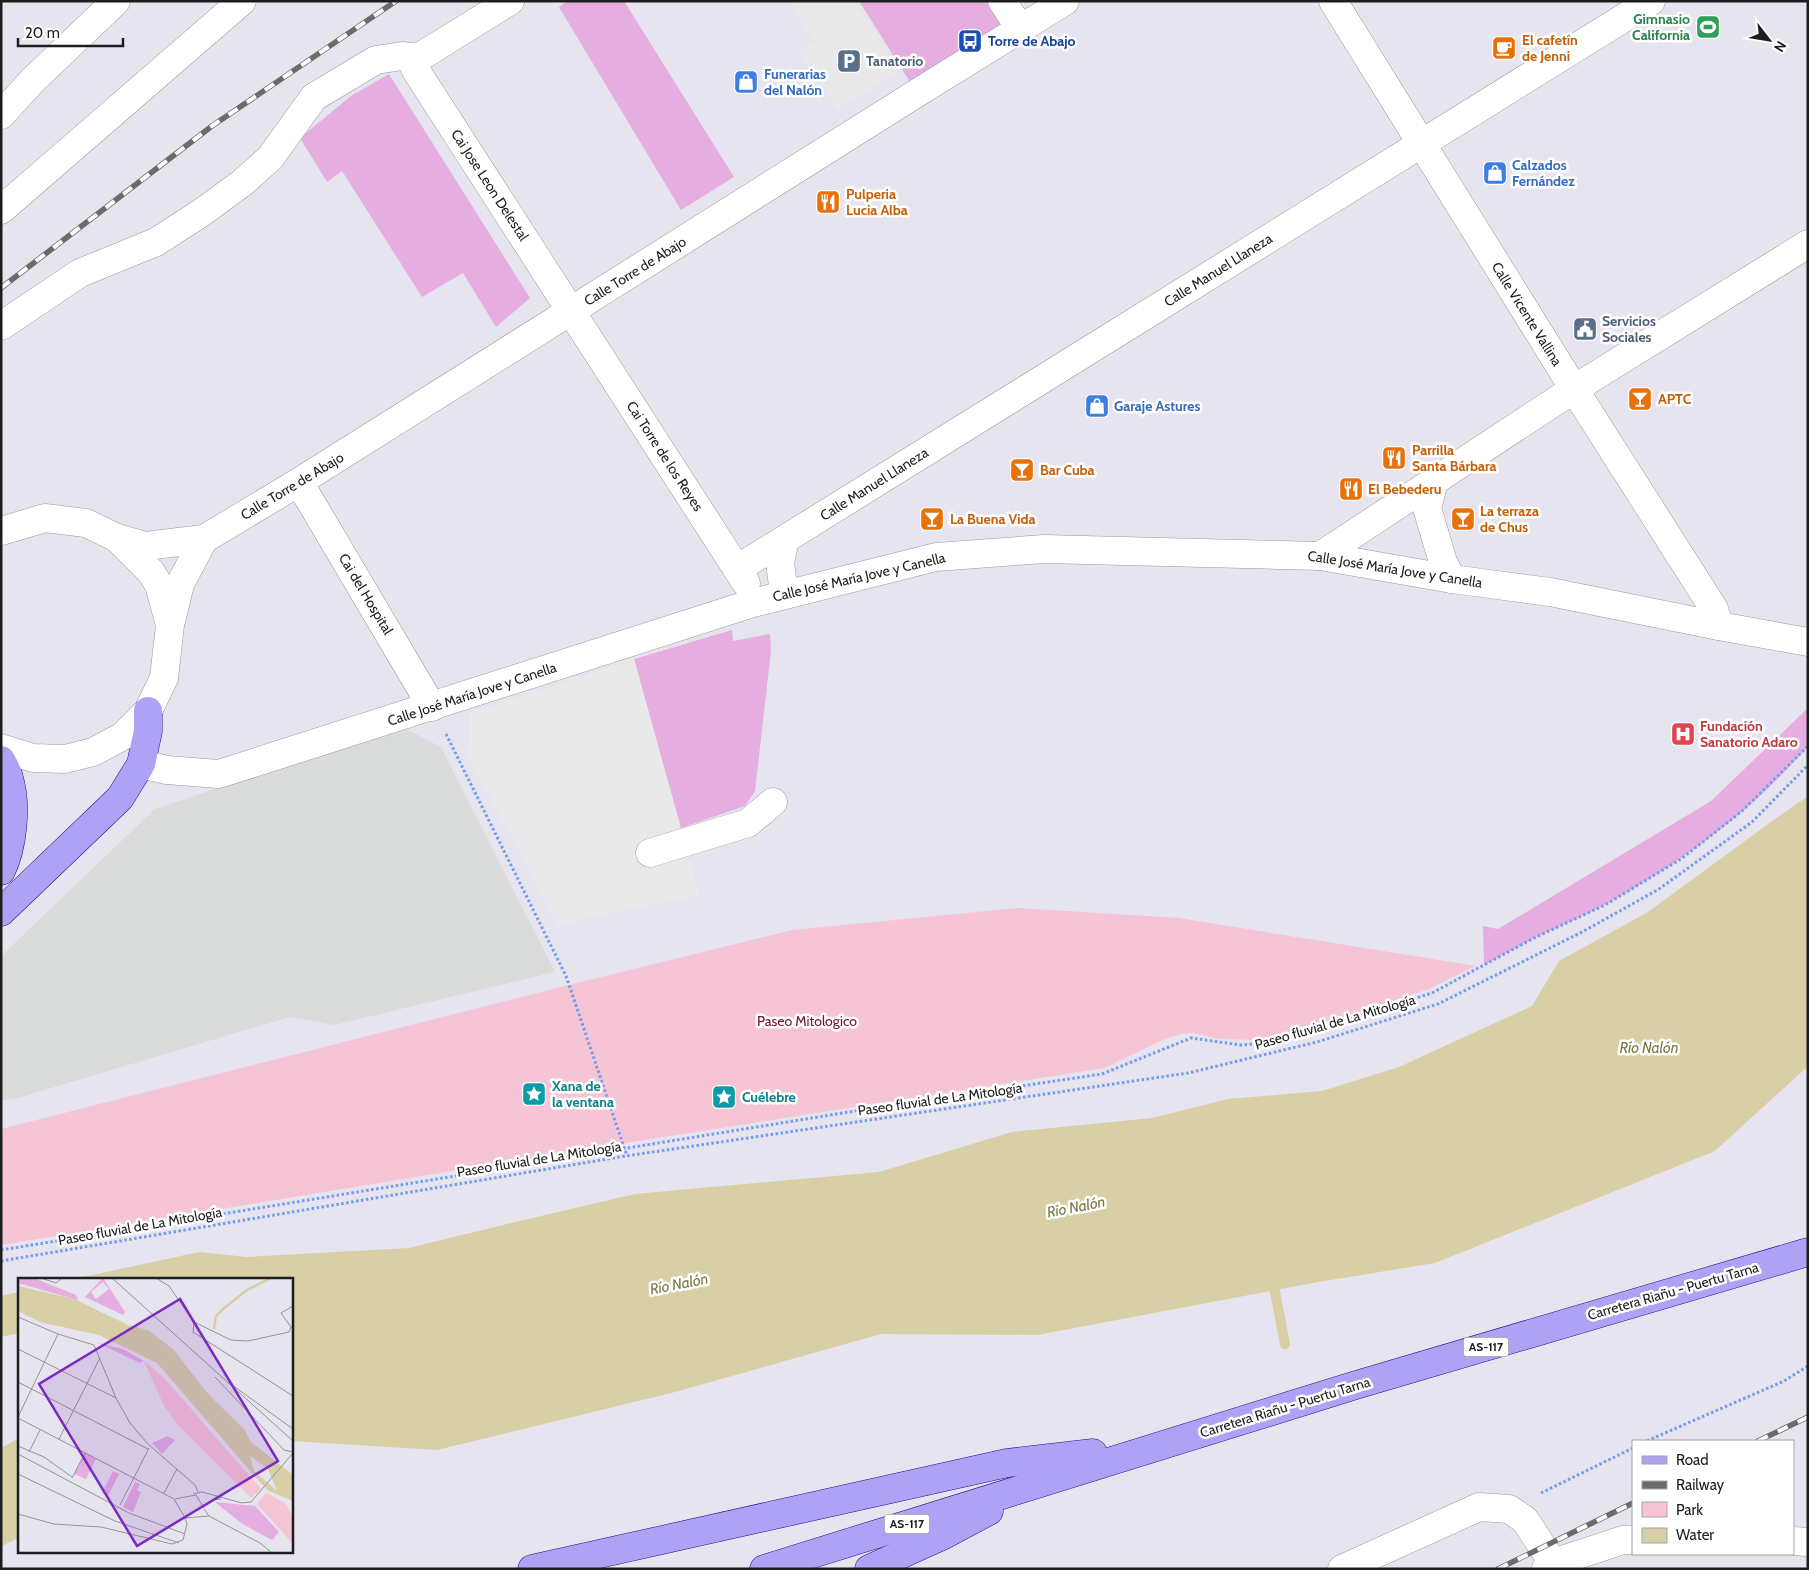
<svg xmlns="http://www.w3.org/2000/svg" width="1809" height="1570" font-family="Cabin,sans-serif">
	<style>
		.residential { fill: #dadbdb }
		.grass { fill: #e5ade0 }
		.park { fill: #f5c4d5 }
		.parking { fill: #e9e9e9 }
		.water { fill: #d8cfa7 }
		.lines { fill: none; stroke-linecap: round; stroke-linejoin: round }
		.stream { stroke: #d8cfa7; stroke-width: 10 }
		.minor-casing { stroke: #9a9a9a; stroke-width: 29 }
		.major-casing { stroke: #2a0b8c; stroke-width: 29 }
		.path { stroke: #739cf0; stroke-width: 3; stroke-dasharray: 2.5 2.5; stroke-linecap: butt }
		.minor { stroke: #fff; stroke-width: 28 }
		.major { stroke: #aea2f5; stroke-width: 28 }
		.rail-casing { stroke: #6b6b6b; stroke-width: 5.5 }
		.rail { stroke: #fff; stroke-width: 4; stroke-dasharray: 11; stroke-linecap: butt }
		.labels { text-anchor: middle; stroke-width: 5; stroke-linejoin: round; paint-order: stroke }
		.shield { fill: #fff; stroke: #616161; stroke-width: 1 }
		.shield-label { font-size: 12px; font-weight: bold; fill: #1d1d1d }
		.leisure-label { font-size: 14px; font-weight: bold; fill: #27864d; stroke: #fff; text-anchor: end }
		.food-label { font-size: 14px; font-weight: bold; fill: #c56008; stroke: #fff; text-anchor: start }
		.transit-label { font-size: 14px; font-weight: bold; fill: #164399; stroke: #fff; text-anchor: start }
		.service-label { font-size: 14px; font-weight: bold; fill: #4e5e75; stroke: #fff; text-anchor: start }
		.shop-label { font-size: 14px; font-weight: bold; fill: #366cbe; stroke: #fff; text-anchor: start }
		.street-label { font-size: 14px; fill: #1d1d1d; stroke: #fff }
		.health-label { font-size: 14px; font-weight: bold; fill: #be3a42; stroke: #fff; text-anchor: start }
		.park-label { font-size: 14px; fill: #741334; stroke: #fff }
		.culture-label { font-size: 14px; font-weight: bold; fill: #0d838f; stroke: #fff; text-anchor: start }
		.water-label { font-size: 15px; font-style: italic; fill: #75793e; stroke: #fff }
		.inset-river { fill: none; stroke: #d8cfa7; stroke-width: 2.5 }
		.inset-road { fill: none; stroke: #96949a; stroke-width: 1 }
		.view { fill: #7b2cbf; fill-opacity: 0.15; stroke: #7b2cbf; stroke-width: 2.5 }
		.inset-edge { fill: none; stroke: #1d1d1d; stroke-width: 2.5 }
	</style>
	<rect width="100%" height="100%" fill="#e6e4ee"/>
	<path class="residential" d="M402,727L441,747L555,972L334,1025L290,1017L14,1099L1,1100V956L155,809Z"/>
	<g class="grass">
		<path d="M567,1H624L734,177L681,210L559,7Z"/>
		<path d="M859,1H1002L1020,28L917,93Z"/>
		<path d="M389,74L530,298L496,327L463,273L422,297L342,171L327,182L300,138L351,96Z"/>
		<path d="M732,630L733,641L770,634L771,651L755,791L745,806L681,828L634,659Z"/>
		<path d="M1808,708V746C1754,810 1680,864 1606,904C1583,917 1558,926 1534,938C1517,947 1501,956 1484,965L1483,926L1498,929L1711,801Z"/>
	</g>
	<path class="park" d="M1018,908L1179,918L1476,966L1429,989L1334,1020L1274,1037L1258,1040L1219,1039L1193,1033L1181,1034L1165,1039L1104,1068L587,1149L1,1245V1129L569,985L792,930Z"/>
	<g class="parking">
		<path d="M789,1H855L899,71L838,109L799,51L813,41Z"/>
		<path d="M634,659L699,895L558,925L469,757L470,713Z"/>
	</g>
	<g class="water">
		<path d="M1808,796V1066L1715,1151L1435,1263L1318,1282L1037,1335L881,1334L675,1392L437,1450L291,1441V1279H74L199,1252L247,1257L409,1248L511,1223L635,1194L879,1172L1012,1132L1152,1118L1228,1099L1322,1091L1399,1067L1532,1006L1559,961L1648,912L1775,819Z"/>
		<path d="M19,1292V1333L1,1337V1296Z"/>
		<path d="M19,1438V1538L1,1546V1448Z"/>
	</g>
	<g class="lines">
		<path class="stream" d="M1272,1276L1285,1344"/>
		<defs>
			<g id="minor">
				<path d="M1002,1L1020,28"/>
				<path d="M1333,1L1574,389L1714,609L1719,626"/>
				<path d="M418,58L415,69L746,583"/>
				<path d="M418,58L510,1"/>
				<path d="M1,115L33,80L116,1"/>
				<path d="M1,210L242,1"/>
				<path d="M1,326L80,273L156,242L201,213L242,183L270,158L314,97L376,60L402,56L418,58"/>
				<path d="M1434,481L1427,508L1443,562L1452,579"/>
				<path d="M299,482L432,707"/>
				<path d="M1,531L45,518L86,523L117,538L151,572L159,585L170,625L164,678L148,711L123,736L93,752L65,759L33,758L1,748"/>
				<path d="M117,538L145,546L204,539L299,482L917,93L1065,1"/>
				<path d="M1320,556L1574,389L1808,244"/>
				<path d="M737,569L1651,1"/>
				<path d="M784,594L780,562L785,540"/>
				<path d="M171,621L180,584L204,539"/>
				<path d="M141,764L167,770L219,774L753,603L936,557L1044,549L1320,556L1452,579L1550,592L1719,626L1808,642"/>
				<path d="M650,853L748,823L773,802"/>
				<path d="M1793,1541L1808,1542"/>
				<path d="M1342,1569L1479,1507L1509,1509L1525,1520L1553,1563"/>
				<path d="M1546,1569L1553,1563L1623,1540H1633"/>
			</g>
			<g id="major">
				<path d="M1,760C4,766 8,772 9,778C17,805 13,847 1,871"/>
				<path d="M1,912L120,798L141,764L148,731V711"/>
				<path d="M532,1569L1007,1463L1093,1453"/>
				<path d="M764,1569L1356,1385L1808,1252"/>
				<path d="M869,1569L944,1535L989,1511"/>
			</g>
		</defs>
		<use href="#minor" class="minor-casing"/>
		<use href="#major" class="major-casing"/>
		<g class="path">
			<path d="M446,734L566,976L627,1156"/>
			<path d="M1,1250L861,1110L1102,1074L1191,1038L1241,1045L1263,1043L1290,1037L1432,993L1534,938L1605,905L1681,859L1742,811L1808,746"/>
			<path d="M1,1261L619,1157L1188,1073L1317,1042L1438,1004L1584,931L1659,889L1752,822L1808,765"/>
			<path d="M1647,1441L1784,1381L1808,1366"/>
			<path d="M1541,1493L1633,1448"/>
		</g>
		<use href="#minor" class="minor"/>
		<use href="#major" class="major"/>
		<defs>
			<g id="rail">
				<path d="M1,288L212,126L396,1"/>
				<path d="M1758,1441L1808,1417"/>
				<path d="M1498,1569L1633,1503"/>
			</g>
		</defs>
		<use href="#rail" class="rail-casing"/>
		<use href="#rail" class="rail"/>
	</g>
	<defs>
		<symbol id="stadium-square" viewBox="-11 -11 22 22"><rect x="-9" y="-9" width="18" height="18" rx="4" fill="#2e9e5b" stroke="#fff"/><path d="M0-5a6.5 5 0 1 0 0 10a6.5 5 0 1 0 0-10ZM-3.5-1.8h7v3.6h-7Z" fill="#fff"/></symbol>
		<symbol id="bus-square" viewBox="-11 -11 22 22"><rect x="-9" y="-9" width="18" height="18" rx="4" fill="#1a4fb4" stroke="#fff"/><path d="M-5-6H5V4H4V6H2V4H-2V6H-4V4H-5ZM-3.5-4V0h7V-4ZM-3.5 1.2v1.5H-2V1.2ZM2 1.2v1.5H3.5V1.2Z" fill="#fff"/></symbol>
		<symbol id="cafe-square" viewBox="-11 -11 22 22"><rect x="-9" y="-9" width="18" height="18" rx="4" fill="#e8710a" stroke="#fff"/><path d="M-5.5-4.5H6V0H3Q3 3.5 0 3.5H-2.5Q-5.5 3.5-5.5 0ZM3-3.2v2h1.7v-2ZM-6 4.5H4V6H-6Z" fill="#fff"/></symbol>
		<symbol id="parking-square" viewBox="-11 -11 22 22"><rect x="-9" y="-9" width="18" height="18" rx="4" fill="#5c6f8a" stroke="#fff"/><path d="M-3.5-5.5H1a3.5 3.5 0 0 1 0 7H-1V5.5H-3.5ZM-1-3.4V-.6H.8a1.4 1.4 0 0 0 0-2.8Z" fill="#fff"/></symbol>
		<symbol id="shop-square" viewBox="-11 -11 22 22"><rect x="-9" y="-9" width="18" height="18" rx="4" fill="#3f7fe0" stroke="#fff"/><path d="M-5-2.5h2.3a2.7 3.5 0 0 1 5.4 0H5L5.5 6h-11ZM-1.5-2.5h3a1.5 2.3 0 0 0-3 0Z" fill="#fff"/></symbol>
		<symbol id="restaurant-square" viewBox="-11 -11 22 22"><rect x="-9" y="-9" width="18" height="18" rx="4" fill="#e8710a" stroke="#fff"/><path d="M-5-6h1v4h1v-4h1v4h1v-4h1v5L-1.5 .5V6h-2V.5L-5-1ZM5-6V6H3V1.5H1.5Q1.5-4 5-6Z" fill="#fff"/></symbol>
		<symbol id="civic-square" viewBox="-11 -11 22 22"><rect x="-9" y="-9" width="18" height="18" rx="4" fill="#5c6f8a" stroke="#fff"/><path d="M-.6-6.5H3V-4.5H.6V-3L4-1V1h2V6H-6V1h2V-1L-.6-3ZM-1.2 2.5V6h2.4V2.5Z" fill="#fff"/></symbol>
		<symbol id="bar-square" viewBox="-11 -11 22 22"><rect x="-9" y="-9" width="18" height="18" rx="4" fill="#e8710a" stroke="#fff"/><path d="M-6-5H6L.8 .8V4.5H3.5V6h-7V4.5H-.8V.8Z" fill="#fff"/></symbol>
		<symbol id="hospital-square" viewBox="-11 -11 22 22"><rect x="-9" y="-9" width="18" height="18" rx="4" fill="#e0444e" stroke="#fff"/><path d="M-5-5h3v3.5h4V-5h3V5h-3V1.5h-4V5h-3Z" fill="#fff"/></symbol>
		<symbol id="sight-square" viewBox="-11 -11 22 22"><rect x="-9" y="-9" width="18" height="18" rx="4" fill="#0f9aa8" stroke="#fff"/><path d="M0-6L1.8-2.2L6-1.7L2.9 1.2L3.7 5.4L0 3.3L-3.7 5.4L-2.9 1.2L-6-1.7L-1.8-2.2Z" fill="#fff"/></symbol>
	</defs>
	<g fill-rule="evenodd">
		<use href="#stadium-square" x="1694" y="13" width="28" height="28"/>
		<use href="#bus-square" x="956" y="27" width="28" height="28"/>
		<use href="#cafe-square" x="1490" y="34" width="28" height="28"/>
		<use href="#parking-square" x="835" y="47" width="28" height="28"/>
		<use href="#shop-square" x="732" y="68" width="28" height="28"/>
		<use href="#shop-square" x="1481" y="159" width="28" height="28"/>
		<use href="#restaurant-square" x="814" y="188" width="28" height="28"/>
		<use href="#civic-square" x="1571" y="315" width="28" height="28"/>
		<use href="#bar-square" x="1626" y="385" width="28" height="28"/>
		<use href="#shop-square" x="1083" y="392" width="28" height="28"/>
		<use href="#restaurant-square" x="1380" y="444" width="28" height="28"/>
		<use href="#bar-square" x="1008" y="456" width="28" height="28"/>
		<use href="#restaurant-square" x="1337" y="475" width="28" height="28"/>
		<use href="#bar-square" x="918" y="505" width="28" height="28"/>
		<use href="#bar-square" x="1449" y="505" width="28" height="28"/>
		<use href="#hospital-square" x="1669" y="720" width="28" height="28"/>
		<use href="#sight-square" x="520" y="1080" width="28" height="28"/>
		<use href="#sight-square" x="710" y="1083" width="28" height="28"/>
	</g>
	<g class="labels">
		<g class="shield">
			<rect x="1463.5" y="1337.5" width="45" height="19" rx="4"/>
			<rect x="884.5" y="1514.5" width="45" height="19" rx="4"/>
		</g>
		<g class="shield-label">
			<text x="1486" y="1351">AS-117</text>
			<text x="907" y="1528">AS-117</text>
		</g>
		<g class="leisure-label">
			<text x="1690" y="24">Gimnasio<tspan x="1690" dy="16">California</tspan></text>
		</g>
		<g class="food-label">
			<text x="1522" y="45">El cafetín<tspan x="1522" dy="16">de Jenni</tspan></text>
			<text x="846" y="199">Pulperia<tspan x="846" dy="16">Lucia Alba</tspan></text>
			<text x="1658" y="404">APTC</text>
			<text x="1412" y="455">Parrilla<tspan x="1412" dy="16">Santa Bárbara</tspan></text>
			<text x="1040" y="475">Bar Cuba</text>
			<text x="1368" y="494">El Bebederu</text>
			<text x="1480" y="516">La terraza<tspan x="1480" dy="16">de Chus</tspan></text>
			<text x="950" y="524">La Buena Vida</text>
		</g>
		<g class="transit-label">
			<text x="988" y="46">Torre de Abajo</text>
		</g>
		<g class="service-label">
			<text x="866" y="66">Tanatorio</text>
			<text x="1602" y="326">Servicios<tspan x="1602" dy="16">Sociales</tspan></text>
		</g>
		<g class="shop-label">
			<text x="764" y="79">Funerarias<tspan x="764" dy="16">del Nalón</tspan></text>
			<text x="1512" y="170">Calzados<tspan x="1512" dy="16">Fernández</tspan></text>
			<text x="1114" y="411">Garaje Astures</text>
		</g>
		<g class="street-label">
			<text transform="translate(490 185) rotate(57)" y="5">Cai Jose Leon Delestal</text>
			<text transform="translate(1218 270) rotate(-32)" y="5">Calle Manuel Llaneza</text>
			<text transform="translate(635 271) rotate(-32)" y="5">Calle Torre de Abajo</text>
			<text transform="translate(1527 314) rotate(58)" y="5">Calle Vicente Vallina</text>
			<text transform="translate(665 456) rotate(57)" y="5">Cai Torre de los Reyes</text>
			<text transform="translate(874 484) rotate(-32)" y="5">Calle Manuel Llaneza</text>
			<text transform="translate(292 486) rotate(-31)" y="5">Calle Torre de Abajo</text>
			<text transform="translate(1395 569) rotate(9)" y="5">Calle José María Jove y Canella</text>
			<text transform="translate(859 577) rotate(-13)" y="5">Calle José María Jove y Canella</text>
			<text transform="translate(366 594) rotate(59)" y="5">Cai del Hospital</text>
			<text transform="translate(472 694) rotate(-18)" y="5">Calle José María Jove y Canella</text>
			<text transform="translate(1335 1022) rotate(-16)" y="5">Paseo fluvial de La Mitología</text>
			<text transform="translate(940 1099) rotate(-8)" y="5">Paseo fluvial de La Mitología</text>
			<text transform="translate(539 1159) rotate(-9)" y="5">Paseo fluvial de La Mitología</text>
			<text transform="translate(140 1226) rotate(-10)" y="5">Paseo fluvial de La Mitología</text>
			<text transform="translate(1673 1291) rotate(-16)" y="5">Carretera Riañu - Puertu Tarna</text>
			<text transform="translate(1285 1407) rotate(-17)" y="5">Carretera Riañu - Puertu Tarna</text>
		</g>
		<g class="health-label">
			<text x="1700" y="731">Fundación<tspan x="1700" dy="16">Sanatorio Adaro</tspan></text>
		</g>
		<g class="park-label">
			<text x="807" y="1026">Paseo Mitologico</text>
		</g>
		<g class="culture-label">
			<text x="552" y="1091">Xana de<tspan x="552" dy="16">la ventana</tspan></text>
			<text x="742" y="1102">Cuélebre</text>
		</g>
		<g class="water-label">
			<text x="1649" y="1053">Río Nalón</text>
			<text transform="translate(1076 1207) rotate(-11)" y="5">Río Nalón</text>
			<text transform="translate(679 1284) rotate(-11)" y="5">Río Nalón</text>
		</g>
	</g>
	<g transform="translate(18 1278)">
		<rect width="275" height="275" fill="#e6e4ee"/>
		<path d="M0,0H16L58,17L60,22L0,5ZM85,0L107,34L105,37L67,19ZM85,4L91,11L78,21L73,14ZM80,65L105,71L126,83L122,85ZM149,158L157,162L144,176L134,165ZM67,175L78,181L68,201L56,196ZM95,193L101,196L90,218L84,215ZM117,204L122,206L119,212L123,214L115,234L105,229ZM197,224L237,228L261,254L254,262L223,245Z" fill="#e5ade0" fill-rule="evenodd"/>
		<path d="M126,83L145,99L243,211L233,220L160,147L146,128ZM248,215L267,225L275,239V266L239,226Z" fill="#f5c4d5"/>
		<path d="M0,8L56,21L110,47L130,52L155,71L191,117L226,151L233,164L275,197V223L251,213L240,202L139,85L81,57L22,44L0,33ZM232,178L250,191L259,213L236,193Z" fill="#d8cfa7" fill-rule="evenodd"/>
		<path class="inset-river" d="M196,51L198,38L205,31L229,12L253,0"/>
		<path class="inset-road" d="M23,0L38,5L44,0M94,0L275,163M138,0L151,8L176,44L213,62L230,63L271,54L273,49L263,35L275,28M0,39L40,56L76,67L98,120L112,145L130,166L177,207L180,214M176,44L175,54L275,118M0,71L98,120M197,99L266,172L275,174M0,104L130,171M210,104L275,151M0,139L40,56M0,140L156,221L167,240L191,238M41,161L82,80M0,168L26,179L54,199M11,174L22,152M0,176L111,235L167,256M0,196L97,243L161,265M54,200L67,175M146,215L159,191M175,216L184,214L224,225L233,224L275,175M157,221L178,217L186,230M102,227L131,170M186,228L194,222L203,221M186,231L191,238L242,265L254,275M0,236L36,246L83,249L154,266L165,262L169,246L167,240"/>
		<path class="view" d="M162,21L260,183L119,268L21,106Z"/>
		<rect width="275" height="275" class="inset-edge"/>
	</g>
	<rect width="1809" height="1570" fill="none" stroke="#1d1d1d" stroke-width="5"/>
	<rect x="1632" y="1440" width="162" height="115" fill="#ffffff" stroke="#a5a5a5"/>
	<rect x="1642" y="1456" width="25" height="8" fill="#aea2f5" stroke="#a5a5a5"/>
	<text x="1676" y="1465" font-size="15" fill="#1d1d1d">Road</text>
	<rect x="1642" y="1481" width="25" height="8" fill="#6b6b6b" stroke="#a5a5a5"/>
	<text x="1676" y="1490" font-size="15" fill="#1d1d1d">Railway</text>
	<rect x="1642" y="1502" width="25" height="15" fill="#f5c4d5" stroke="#a5a5a5"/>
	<text x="1676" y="1515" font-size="15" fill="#1d1d1d">Park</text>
	<rect x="1642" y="1528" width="25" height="15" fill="#d8cfa7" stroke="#a5a5a5"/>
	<text x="1676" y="1540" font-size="15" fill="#1d1d1d">Water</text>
	<g transform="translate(1769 40) rotate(121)" stroke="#ffffff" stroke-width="4" paint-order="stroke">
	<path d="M0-4L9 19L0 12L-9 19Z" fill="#1d1d1d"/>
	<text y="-8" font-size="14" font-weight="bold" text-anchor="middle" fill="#1d1d1d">N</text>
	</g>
	<path d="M18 38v8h105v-8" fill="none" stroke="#1d1d1d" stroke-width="2.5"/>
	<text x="25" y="38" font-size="15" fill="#1d1d1d" stroke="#ffffff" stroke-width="4" paint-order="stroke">20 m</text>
</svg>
